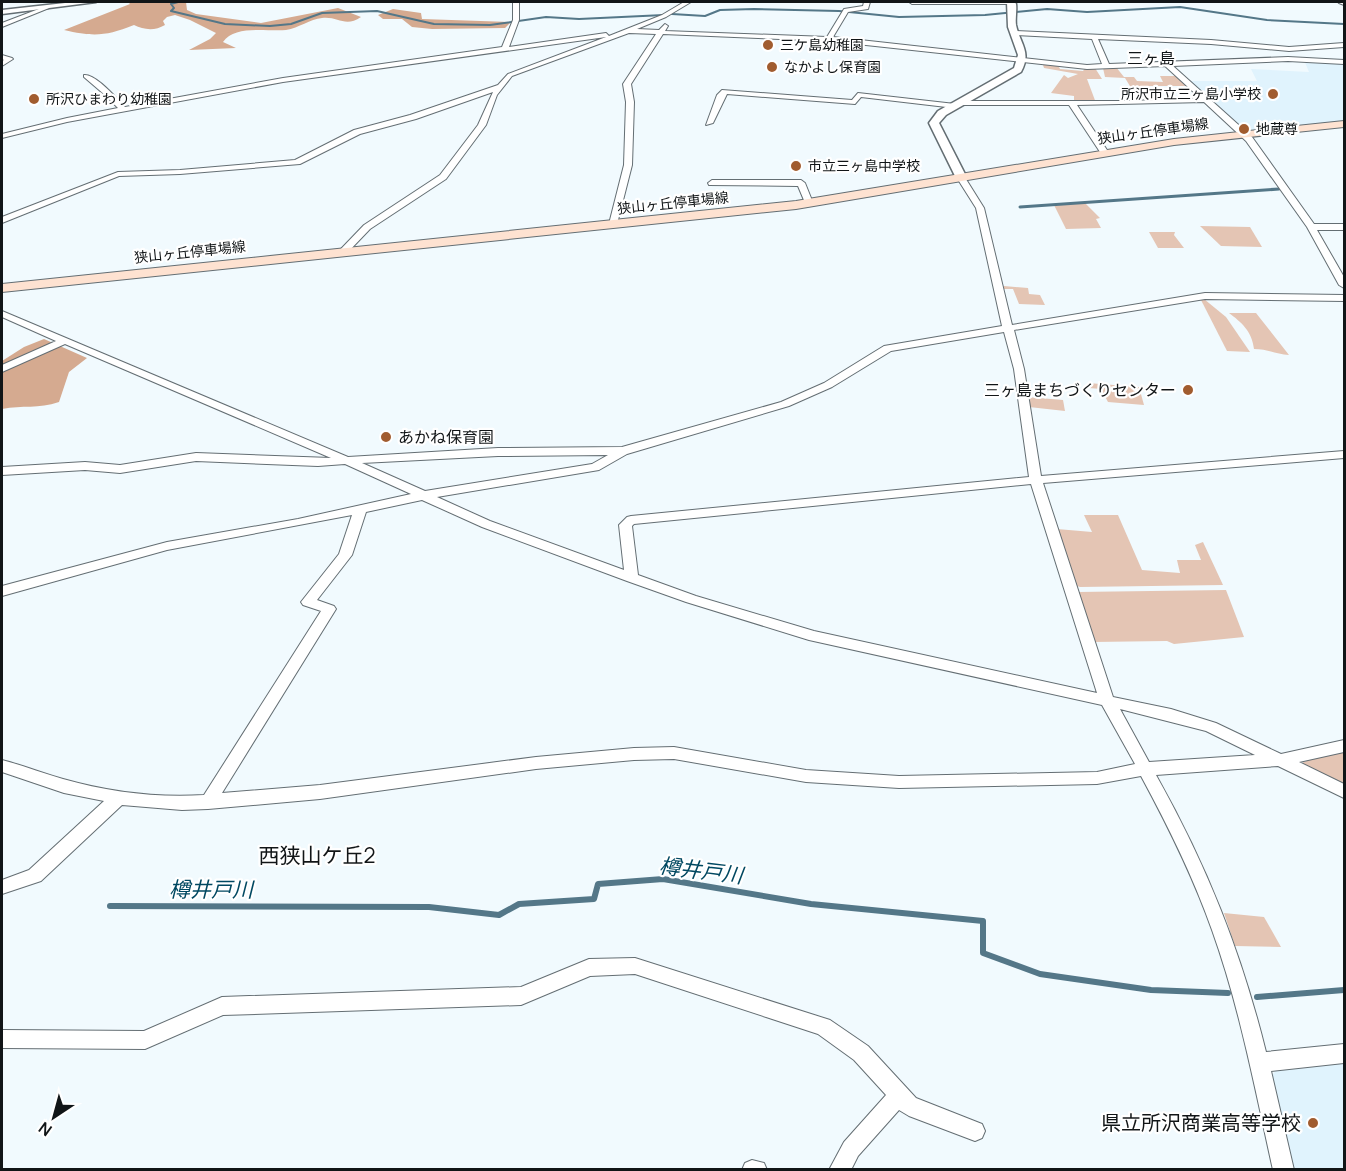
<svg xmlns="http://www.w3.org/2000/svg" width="1346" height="1171" font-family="Manrope,'Noto Sans JP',sans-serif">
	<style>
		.built { fill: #e0f3fd }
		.green { fill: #e4c5b4 }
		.forest { fill: #d5aa90 }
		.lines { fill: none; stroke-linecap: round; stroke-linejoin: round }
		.stream-far2 { stroke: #547788; stroke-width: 2 }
		.stream-far1 { stroke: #547788; stroke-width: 3 }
		.stream { stroke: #547788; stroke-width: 6 }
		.minor-casing { stroke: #646e73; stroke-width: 2 }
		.tertiary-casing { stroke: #646e73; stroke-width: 3 }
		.secondary-casing { stroke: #646e73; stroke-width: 2 }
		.minor { fill: #fff; fill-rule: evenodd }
		.tertiary { fill: #fff; fill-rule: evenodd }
		.secondary { fill: #fee2d1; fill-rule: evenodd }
		.poi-dot { fill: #a15c2f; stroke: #fff; stroke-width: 2 }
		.labels { text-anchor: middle; stroke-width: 4.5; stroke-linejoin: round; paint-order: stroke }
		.far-poi-label { font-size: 14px; fill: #111517; stroke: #fff; text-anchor: start }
		.far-street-label { font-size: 14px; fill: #111517; stroke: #fff }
		.far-quarter-label { font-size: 16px; fill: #111517; stroke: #fff }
		.poi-label { font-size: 16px; fill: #111517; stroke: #fff; text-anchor: end }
		.near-poi-label { font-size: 20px; fill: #111517; stroke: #fff; text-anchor: end }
		.near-neighbourhood-label { font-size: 21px; fill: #111517; stroke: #fff }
		.near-water-label { font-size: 21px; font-style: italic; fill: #004861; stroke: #fff }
	</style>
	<rect width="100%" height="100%" fill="#f1fafe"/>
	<g class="built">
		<path d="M1304,60L1344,62V121L1249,130L1239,128L1187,81H1257L1251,69L1309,72Z"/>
		<path d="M1344,1063V1169H1294L1271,1077L1277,1069Z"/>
	</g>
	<g class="green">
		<path d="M1043,65H1058L1060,69L1083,71L1086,67L1095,68L1102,79H1087L1096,103L1074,101V96L1051,93L1064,75L1068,78L1078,74L1044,68Z"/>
		<path d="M1116,67L1124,77H1134L1137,81L1163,82L1160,76H1176L1188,86H1149L1151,90L1133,91L1125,78L1105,77L1103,68Z"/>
		<path d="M1085,203L1100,218L1096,219L1101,228L1066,229L1054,205Z"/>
		<path d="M1200,226L1250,227L1262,247L1221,246Z"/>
		<path d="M1149,232H1175L1174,235L1184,248H1158Z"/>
		<path d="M1004,286L1028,288L1029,294L1040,295L1045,305L1019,304L1013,289H1003Z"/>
		<path d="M1204,299L1226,317L1250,352L1227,351L1201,300Z"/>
		<path d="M1229,313H1256L1289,355C1276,354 1267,349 1254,349C1252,331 1241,322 1229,313Z"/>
		<path d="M1088,383L1139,387L1144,405L1108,402L1101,389L1089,388Z"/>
		<path d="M1027,397L1063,400L1065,411L1029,407Z"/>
		<path d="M1084,515H1118L1142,570L1180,573L1177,560H1201L1195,545L1203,542L1223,585L1080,587L1074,585L1057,529L1092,532Z"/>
		<path d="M1226,590L1244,637L1174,644L1167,641L1093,642L1077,592Z"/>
		<path d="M1344,751V786L1305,767L1303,762Z"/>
		<path d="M1224,913L1264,917L1281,947L1235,946Z"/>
	</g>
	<g class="forest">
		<path d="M128,2H186L187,10L196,14L261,23L338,8L361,17C345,28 338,16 322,18C310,19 299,28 286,30C268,32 235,24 223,42L236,48L189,50L210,39L216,33L190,20L175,15L167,17L163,21L165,25C155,31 144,30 134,25C106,36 94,37 64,30L130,4Z"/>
		<path d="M393,9L421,13L422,19L511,22L505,28L432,29L412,27L402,19H383L378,15Z"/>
		<path d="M44,339L87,358L69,372L59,402C38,409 23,405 2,409V361L24,347Z"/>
	</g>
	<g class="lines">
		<g class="stream-far2">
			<path d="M178,2L171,4L174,8L171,11L225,24L270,26L291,24L322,13L377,11L434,24L490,25L546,17L579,19L664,15"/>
			<path d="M672,14L705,16L720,10L754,9L839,11L899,17L985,15L1047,9L1087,12L1180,7L1267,20L1344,24"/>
		</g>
		<path class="stream-far1" d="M1020,207L1279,189"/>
		<g class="stream">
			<path d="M110,906L429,907L499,915L519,904L594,899L598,884L663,879L811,904L983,921V953L1040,974L1151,990L1228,993"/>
			<path d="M1257,997L1344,990"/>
		</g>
		<defs>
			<g id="minor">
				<path d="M513,2H519V20L509,47L606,33L609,36L662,15L684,2H691L666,17L637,29L659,30L665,24L668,26L665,31L827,37L844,9L863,6L864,2H870L868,9L848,12L833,37L1087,65L1102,64L1092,39L1014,35L1011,33L1014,31L1211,40L1289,47L1344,43V47L1289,51L1211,44L1098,39L1109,64L1288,57L1344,60V64L1288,61L1173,66L1252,137L1314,224H1344V230H1317L1344,277V288L1339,285L1307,227L1246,141L1204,102L1077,105L1109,153L1105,155H1102L1069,105H961L957,103L961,101H1131L1200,98L1165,66L1087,69L829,41L663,34L631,84L634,102L632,165L617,224L613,227L609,224L624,165L626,102L623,84L656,34L629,33L512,76L497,95L486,125L446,179L370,229L347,253L339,251L364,225L440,175L478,125L493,92L416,119L360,134L300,164L180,174L119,176L2,223V217L118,172L180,170L295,160L354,130L410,115L498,85L508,74L606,37L283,82L67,122L2,138V134L67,118L118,108L105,95L84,77V75C96,74 116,98 125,107L283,78L502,47L513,20Z"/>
				<path d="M909,2H1014L1011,4H912Z"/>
				<path d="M1338,2H1344V5L1339,3Z"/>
				<path d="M44,7L49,8L2,27V23Z"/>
				<path d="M2,55L12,58L13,59L2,66V61L4,60L2,59Z"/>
				<path d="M722,90L852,100L858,93L955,104L959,106L955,108L861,97L855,104L727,94L713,123L706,125L717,95Z"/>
				<path d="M958,176H964L984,208L1012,325L1205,293L1344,295V301L1205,299L1014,330L1024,369L1041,476L1344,451V458L1043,483L1113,697L1171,709L1216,723L1281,754L1344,740V752L1299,762L1344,784V798L1278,766L1156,775C1207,866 1241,951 1266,1052L1344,1044V1063L1271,1071L1294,1170H1273C1255,1089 1240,1008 1212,930C1193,876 1168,826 1141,776L1097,784L899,788L806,782L674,759L634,760L536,769L320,799L208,809L182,810L122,805L41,881L2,894V880L29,870L104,801L64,793L2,772V760C22,765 42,773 63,779C109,792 156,798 204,795L321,611L303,605L301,602L339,554L352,515L167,550L2,596V586L167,542L298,519L411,494L345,464L318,466L196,461L120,473L85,470L2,475V467L85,462L120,465L196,453L331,458L65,344L2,372V365L56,341L2,317V311L348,457L498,448L622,447L781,402L824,383L884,346L1002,326L976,208L957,178ZM1004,332L1014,369L1029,477L631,516L627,517L619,525L624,570L490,521L437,497L599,470L627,454L789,406L832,387L891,351ZM608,455L592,464L425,491L362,463L498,456ZM1031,484L1097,693L814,631L696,596L638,575L632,526L634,524ZM422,500L482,527L627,581L686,602L809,640L1102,705L1135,764L1097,772L899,776L806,770L674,747L634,748L536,757L320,785L222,793L336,609L334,606L317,600L352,555L366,512ZM1120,709L1206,731L1255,755L1149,762Z"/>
				<path d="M712,180H801L805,183L813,203L806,205L798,186L709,185L708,183Z"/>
				<path d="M635,958L830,1020L868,1046L916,1098L982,1124L985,1131L982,1138L975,1141L909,1116L899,1110L858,1156L851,1170H829L844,1142L886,1095L854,1060L818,1034L635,974L590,976L521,1005L223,1015L145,1049L2,1048V1030L144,1031L222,997L521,987L589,959Z"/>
				<path d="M752,1160L764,1163L767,1170H742L745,1163Z"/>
			</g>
			<g id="tertiary">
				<path d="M74,2H96L2,14V10Z"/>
				<path d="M1007,2H1015L1016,4C1017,11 1015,18 1016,25C1020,44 1032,52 1021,72L946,115L939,123L967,178L957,180L929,123L938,111L1014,68L1018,55L1008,27Z"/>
			</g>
			<path id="secondary" d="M1344,121V127L1174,145L796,209L2,292V284L796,201L1174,139Z"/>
		</defs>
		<use href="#minor" class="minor-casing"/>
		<use href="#tertiary" class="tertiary-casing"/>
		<use href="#secondary" class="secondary-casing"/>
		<use href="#minor" class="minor"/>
		<use href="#tertiary" class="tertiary"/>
		<use href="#secondary" class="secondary"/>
	</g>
	<g class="poi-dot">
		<circle cx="768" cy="45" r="6"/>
		<circle cx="772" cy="67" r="6"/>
		<circle cx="1273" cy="94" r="6"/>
		<circle cx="34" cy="99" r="6"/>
		<circle cx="1244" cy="129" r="6"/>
		<circle cx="796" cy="166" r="6"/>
		<circle cx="1188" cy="390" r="6"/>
		<circle cx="386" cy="437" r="6"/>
		<circle cx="1313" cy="1123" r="6"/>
	</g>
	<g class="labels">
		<g class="far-poi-label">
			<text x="780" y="50">三ケ島幼稚園</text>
			<text x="784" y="72">なかよし保育園</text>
			<text x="1261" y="99" text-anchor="end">所沢市立三ヶ島小学校</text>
			<text x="46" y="104">所沢ひまわり幼稚園</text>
			<text x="1256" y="134">地蔵尊</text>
			<text x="808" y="171">市立三ヶ島中学校</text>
		</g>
		<g class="far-street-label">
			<text transform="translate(1153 131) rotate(-8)" y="5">狭山ヶ丘停車場線</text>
			<text transform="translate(673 203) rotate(-6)" y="5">狭山ヶ丘停車場線</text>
			<text transform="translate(190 252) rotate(-6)" y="5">狭山ヶ丘停車場線</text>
		</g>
		<g class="far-quarter-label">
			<text x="1151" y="64">三ヶ島</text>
		</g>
		<g class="poi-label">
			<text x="1176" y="396">三ヶ島まちづくりセンター</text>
			<text x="398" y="443" text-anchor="start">あかね保育園</text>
		</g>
		<g class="near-poi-label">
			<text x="1301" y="1130">県立所沢商業高等学校</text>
		</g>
		<g class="near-neighbourhood-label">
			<text x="317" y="863">西狭山ケ丘2</text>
		</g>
		<g class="near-water-label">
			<text transform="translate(701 871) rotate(7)" y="7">樽井戸川</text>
			<text x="211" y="897">樽井戸川</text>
		</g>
	</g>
	<rect width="1346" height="1171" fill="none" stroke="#111517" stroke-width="6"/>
	<g transform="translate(54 1117) rotate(216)" stroke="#ffffff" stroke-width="4.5" paint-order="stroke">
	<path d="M0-4.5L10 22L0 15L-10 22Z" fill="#111517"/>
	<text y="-9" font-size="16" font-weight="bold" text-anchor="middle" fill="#111517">N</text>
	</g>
</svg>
